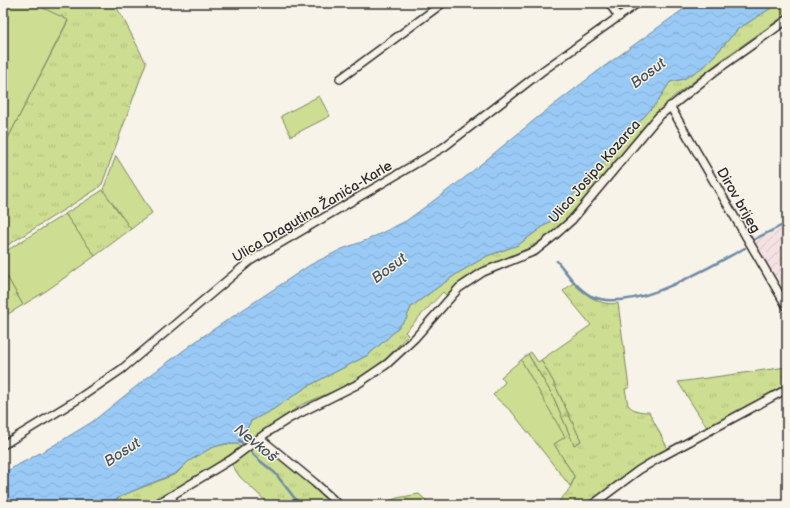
<svg xmlns="http://www.w3.org/2000/svg" width="790" height="508" font-family="'Balsamiq Sans',sans-serif">
	<style>
		.industrial { fill: url(#industrial-furrows) }
		.grass { fill: url(#grass-tufts); stroke: #7c845e }
		.forest { fill: url(#forest-firs); stroke: #7c845e }
		.green { fill: #cdde92; stroke: #7c845e }
		.water { fill: url(#water-waves); stroke: #6d8aa4 }
		.lines { fill: none; stroke-linecap: round; stroke-linejoin: round }
		.stream { stroke: #6d8aa4; stroke-width: 2.5 }
		.minor-casing { stroke: #2b2b2b; stroke-width: 10 }
		.minor { stroke: #f7f3e8; stroke-width: 7 }
		.labels { text-anchor: middle; stroke-width: 3; stroke-linejoin: round; paint-order: stroke }
		.street-label { font-size: 14px; fill: #2b2b2b; stroke: #f7f3e8 }
		.water-label { font-size: 15px; font-style: italic; fill: #46535e; stroke: #f7f3e8 }
	</style>
	<defs>
		<pattern id="industrial-furrows" width="10" height="10" patternUnits="userSpaceOnUse"><rect width="10" height="10" fill="#f4e2e3"/><path d="M-1 1l2-2M0 10L10 0M9 11l2-2" fill="none" stroke="#d1c2c3"/></pattern>
		<pattern id="grass-tufts" width="24" height="20" patternUnits="userSpaceOnUse"><rect width="24" height="20" fill="#cdde92"/><path d="M3 7l-1-3M5 7V3M7 7l1-3M15 17l-1-3M17 17v-4M19 17l1-3" fill="none" stroke="#b0bf7e"/></pattern>
		<pattern id="forest-firs" width="22" height="20" patternUnits="userSpaceOnUse"><rect width="22" height="20" fill="#cdde92"/><path d="M5 1l3.5 6h-7zM16 11l3.5 6h-7z" fill="#b0bf7e"/></pattern>
		<pattern id="water-waves" width="16" height="10" patternUnits="userSpaceOnUse"><rect width="16" height="10" fill="#99caf5"/><path d="M0 5q4-4 8 0t8 0" fill="none" stroke="#84aed2"/></pattern>
	</defs>
	<rect width="100%" height="100%" fill="#f7f3e8"/>
	<filter id="ink" filterUnits="userSpaceOnUse"><feTurbulence type="fractalNoise" baseFrequency=".025" numOctaves="2"/><feDisplacementMap in="SourceGraphic" scale="8" xChannelSelector="R" yChannelSelector="G"/><feConvolveMatrix kernelMatrix="1 2 1 2 8 2 1 2 1" color-interpolation-filters="sRGB"/></filter>
	<g filter="url(#ink)">
		<path class="industrial" d="M787,226V302L753,242Z"/>
		<g class="grass">
			<path d="M48,3H114L124,20L146,63L102,184L97,189L3,248V151L8,138L68,21L44,9Z"/>
			<path d="M779,3H787V14L727,56L672,98L646,124L577,208L553,233L529,248L481,269L464,279L446,295L443,292L405,332L408,335L387,358L369,372L341,388L301,405L249,441L245,437V432L251,421L272,410L308,386L368,355L390,336L406,319L411,307L427,295L458,273L487,256L518,245L563,212L568,200L586,182L657,102L670,82L684,79L715,55L738,29Z"/>
			<path d="M103,190L131,229L95,256L65,214Z"/>
			<path d="M3,269L23,305L3,317Z"/>
			<path d="M573,283C585,294 600,307 618,303L629,388L625,389L628,405C634,411 640,412 649,412L669,451C641,468 612,483 588,505H563L559,501C566,494 573,486 574,476L554,444L564,437L521,360L528,354L553,396L574,445L581,441L554,383L541,360L591,325L563,291Z"/>
			<path d="M787,367V387L708,429L678,382Z"/>
			<path d="M261,442L334,505H270L240,477L230,462Z"/>
			<path d="M224,444H238L241,447L188,483L146,505H105L128,493L176,474L189,461L211,448Z"/>
			<path d="M419,494L431,505H380L397,498Z"/>
		</g>
		<path class="forest" d="M531,352L538,362L541,360L554,383L581,441L574,445L553,396L528,354Z"/>
		<g class="green">
			<path d="M3,3H33L68,20L8,138L3,135Z"/>
			<path d="M319,96L330,116L291,136L281,116Z"/>
			<path d="M116,156L152,213L131,229L103,190Z"/>
			<path d="M65,214L95,256L46,291L23,305L3,269V253Z"/>
			<path d="M521,360L565,437L554,444L574,476L573,481L570,486L512,412L493,395L505,382L501,377Z"/>
		</g>
		<path class="water" d="M692,3H779L738,29L705,66L684,79L670,82L657,102L586,182L568,200L563,212L518,245L487,256L458,273L427,295L411,307L406,319L390,336L368,355L308,386L272,410L251,421L245,432V437L241,442L238,444H224L211,448L189,461L176,473L128,493L105,505H3V473L51,447L92,422L148,377L199,339L310,265L342,249L367,240L406,221L463,179L538,117L602,68Z"/>
		<g class="lines">
			<g class="stream">
				<path d="M753,240L787,223"/>
				<path d="M557,261C567,273 577,289 591,296C632,315 709,267 745,248"/>
				<path d="M239,440L259,460L275,473L300,505"/>
			</g>
			<defs>
				<g id="minor">
					<path d="M609,3L619,17"/>
					<path d="M340,79L443,3"/>
					<path d="M670,106L787,307"/>
					<path d="M260,438L315,483L339,505"/>
					<path d="M3,445L75,401L122,369L250,261L444,147L541,72L638,3"/>
					<path d="M171,496L175,505"/>
					<path d="M154,505L171,496L232,459L265,434L290,418L356,385L387,364L415,338L459,288L483,272L535,251L554,236L572,220L658,117L714,72L787,20"/>
					<path d="M592,505L639,470L659,458L787,389"/>
				</g>
			</defs>
			<use href="#minor" class="minor-casing"/>
			<use href="#minor" class="minor"/>
		</g>
	</g>
	<g class="labels">
		<g class="street-label">
			<text transform="translate(594 171) rotate(-49)" y="5">Ulica Josipa Kozarca</text>
			<text transform="translate(739 200) rotate(60)" y="5">Dirov brijeg</text>
			<text transform="translate(312 211) rotate(-31)" y="5">Ulica Dragutina Žanića-Karle</text>
		</g>
		<g class="water-label">
			<text transform="translate(648 73) rotate(-37)" y="5">Bosut</text>
			<text transform="translate(389 268) rotate(-37)" y="5">Bosut</text>
			<text transform="translate(256 443) rotate(39)" y="5">Nevkoš</text>
			<text transform="translate(122 452) rotate(-33)" y="5">Bosut</text>
		</g>
	</g>
	<rect width="790" height="508" fill="none" stroke="#f7f3e8" stroke-width="16"/>
	<rect x="8" y="8" width="774" height="492" fill="none" stroke="#2b2b2b" stroke-width="1.5" filter="url(#ink)"/>
</svg>
